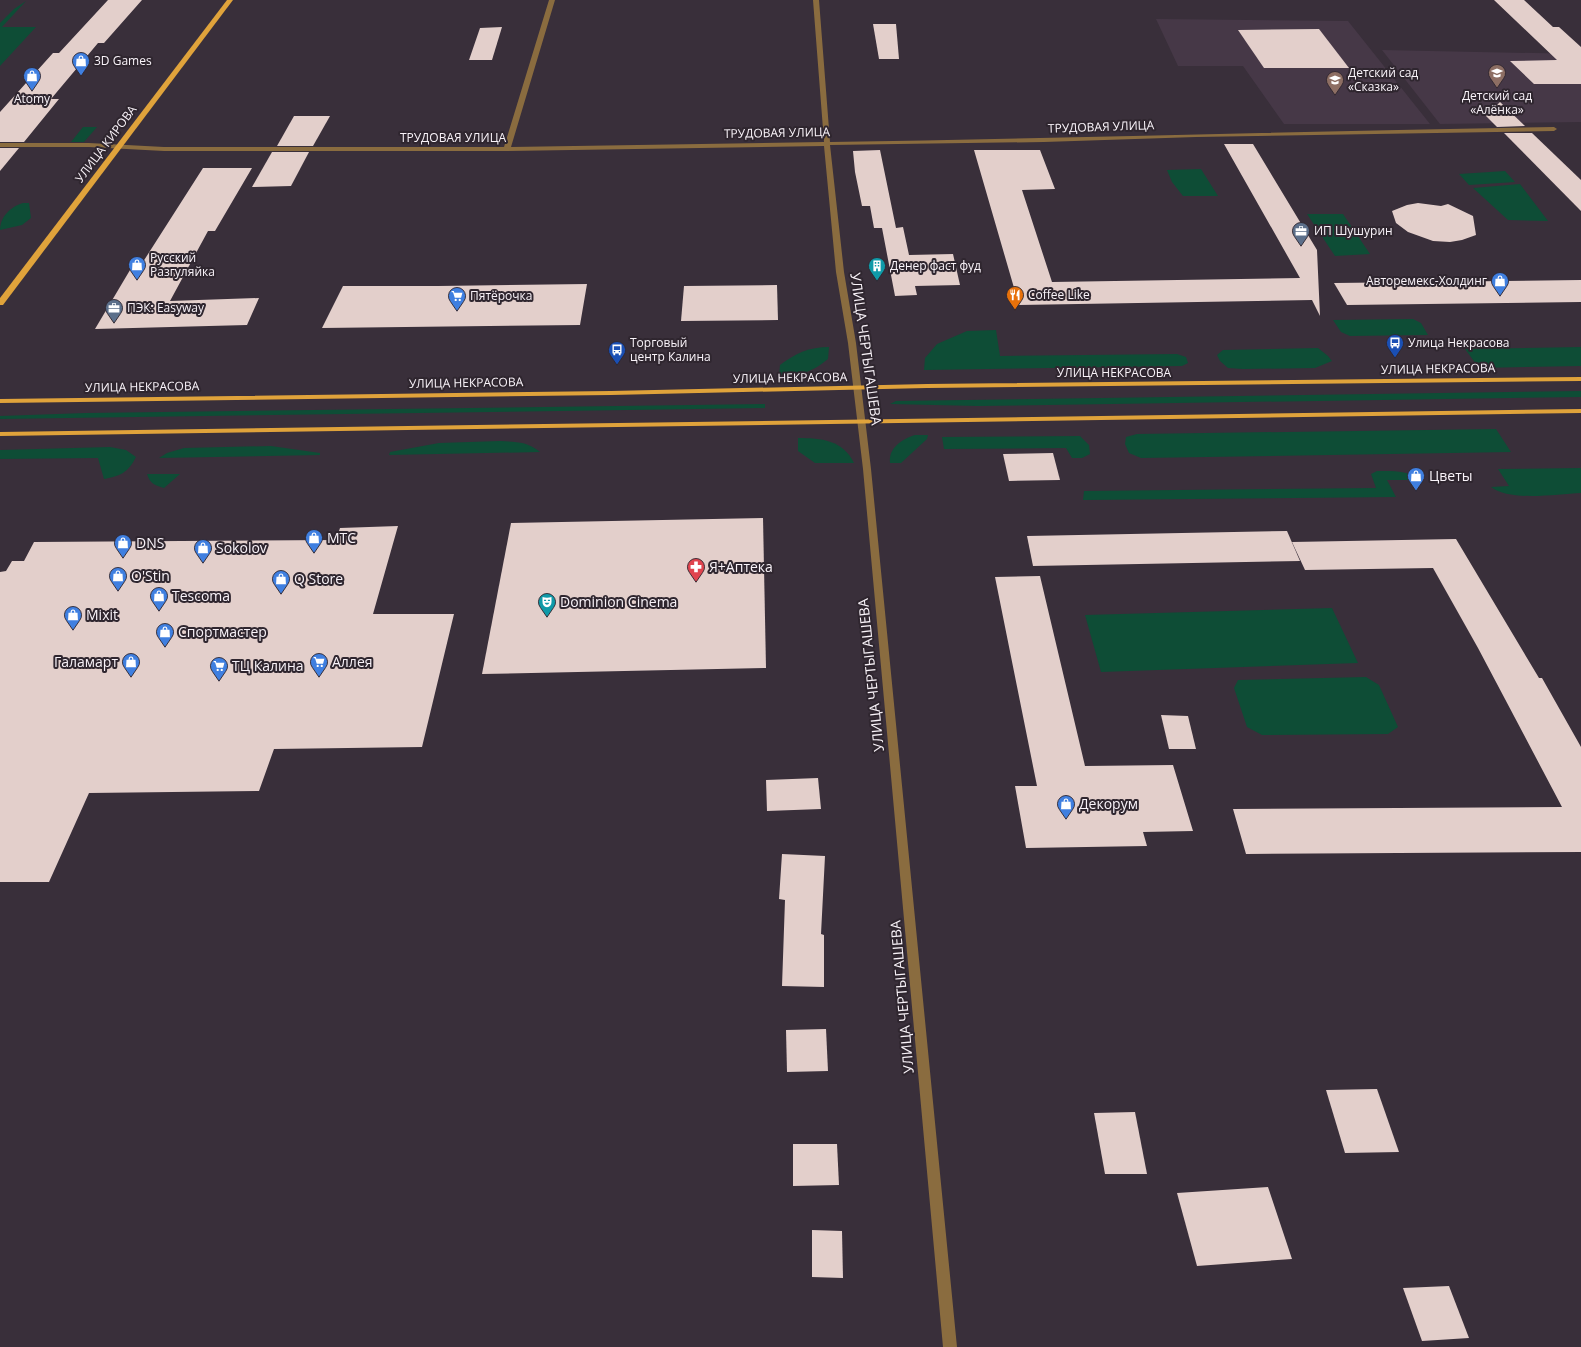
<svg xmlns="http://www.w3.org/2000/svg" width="1581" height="1347" font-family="'Open Sans',sans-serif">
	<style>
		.built { fill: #463847 }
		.green { fill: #0e4d36 }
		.building { fill: #e3cfcb }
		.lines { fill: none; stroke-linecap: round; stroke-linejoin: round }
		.minor { fill: #8a6c3f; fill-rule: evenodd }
		.primary { fill: #e0a33b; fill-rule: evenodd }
		.labels { text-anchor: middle; stroke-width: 4; stroke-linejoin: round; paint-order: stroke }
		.far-poi-label { font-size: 12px; fill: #f9f3f9; stroke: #2f262f; text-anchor: start }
		.far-street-label { font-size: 12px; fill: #f9f3f9; stroke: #2f262f }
		.street-label { font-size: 14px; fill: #f9f3f9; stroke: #2f262f }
		.poi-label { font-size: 14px; fill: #f9f3f9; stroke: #2f262f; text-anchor: start }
	</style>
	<rect width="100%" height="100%" fill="#392f3a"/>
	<g class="built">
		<path d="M1156,19L1348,21L1430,124H1284L1243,66H1178Z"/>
		<path d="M1382,50L1581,54V122L1440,124Z"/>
	</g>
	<g class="green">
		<path d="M26,1L2,27H36L0,66V23L14,9Z"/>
		<path d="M83,127H97L84,142H71Z"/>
		<path d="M1201,169L1218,196H1183L1172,182L1167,170Z"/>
		<path d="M1505,171L1515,182L1469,185L1459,174Z"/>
		<path d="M1520,184L1548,221L1508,220L1473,188Z"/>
		<path d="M23,203H29L31,218L22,225L0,230C0,217 10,207 23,203Z"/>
		<path d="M1307,214H1343L1370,254L1335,256Z"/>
		<path d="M1413,319L1421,323L1428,335L1350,336L1341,332L1333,320Z"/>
		<path d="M996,330L1000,356L1177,354L1186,357L1188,363L1182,366L924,370L925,358L937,344L967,331Z"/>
		<path d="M829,347L828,359C812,372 800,376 779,376L780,365C796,353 809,347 829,347Z"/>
		<path d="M1581,347V366L1479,368L1465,349Z"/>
		<path d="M1318,348L1328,356L1332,361L1315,368L1243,369L1228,368L1220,361L1217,355L1223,350Z"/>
		<path d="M1581,391V397L978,406L890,404L896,401Z"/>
		<path d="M765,404V408L0,419V416L86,413Z"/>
		<path d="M1496,429L1511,452L1141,458L1129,453L1125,444L1126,437L1137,434Z"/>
		<path d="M915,435H928L927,439L901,463H890C888,448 902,439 915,435Z"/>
		<path d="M1080,436L1089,445L1090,454L1082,458H1072L1066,448L944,449L942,437Z"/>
		<path d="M798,438C821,438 843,440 854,463H815L798,451Z"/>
		<path d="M500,441C516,442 527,441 540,452L389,455L390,452L439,443Z"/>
		<path d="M271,446L320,453V455L159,458L167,453L184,448Z"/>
		<path d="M110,447L126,450L136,457C128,473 120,476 104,479L98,458L0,459V450Z"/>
		<path d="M1581,468V493C1556,494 1511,502 1491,487L1509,486L1498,469Z"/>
		<path d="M1377,471C1395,471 1406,470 1422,480H1387L1396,497L1083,500L1084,491L1376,488L1371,474Z"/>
		<path d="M147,474H180L164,488C155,485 150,484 147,474Z"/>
		<path d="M1332,608L1358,663L1101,672L1085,615Z"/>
		<path d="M1366,677L1379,685L1398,727L1388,734L1262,735L1247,727L1234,688L1238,680Z"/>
	</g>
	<g class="building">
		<path d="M108,0H142L104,43H98L51,99H59L24,142H0V112L53,53H59Z"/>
		<path d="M1494,0H1524L1553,27H1559L1581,47V84H1534L1510,61L1557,60Z"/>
		<path d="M873,24H896L899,59H879Z"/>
		<path d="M502,27L492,60H469L480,28Z"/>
		<path d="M1319,29L1349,68H1264L1238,30Z"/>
		<path d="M1500,102L1525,126L1497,127L1486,116Z"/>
		<path d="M294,116H330L313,146H277Z"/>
		<path d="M1504,133H1532L1581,180V211Z"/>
		<path d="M1224,144H1253L1317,250L1320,316L1312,300L1019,305L974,150H1040L1055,189L1022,190L1052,282L1300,278Z"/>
		<path d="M0,148H19L0,171Z"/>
		<path d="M880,150L896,228L903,227L909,255L953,254L960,285L915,286L917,295L895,296L882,228H892H874L870,206H862L855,172L853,151Z"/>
		<path d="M272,152H309L291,186L252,187Z"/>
		<path d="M203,168H252L215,231H208L170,301L259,298L247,325L95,329L133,265H141Z"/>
		<path d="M1418,203L1441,206L1448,204L1473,216L1476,235L1462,240L1450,242L1433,241L1408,232L1396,223L1392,211L1407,205Z"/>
		<path d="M1581,280V302L1347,305L1334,283Z"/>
		<path d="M587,284L580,325L322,328L343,286H438Z"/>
		<path d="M777,285L778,320L681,321L684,286Z"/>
		<path d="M1053,453L1060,480L1009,481L1003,454Z"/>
		<path d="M763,518L766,668L482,674L511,523Z"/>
		<path d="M398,526L373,614H454L422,747L274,749L259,791L89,793L49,882H0V572L6,571L12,561H24L34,542L336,540L340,528Z"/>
		<path d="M1287,531L1300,561L1033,566L1027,536Z"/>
		<path d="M1456,539L1539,678H1542L1581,747V852L1246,854L1233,809L1562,807L1478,648L1433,568L1305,570L1292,542Z"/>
		<path d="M1040,576L1085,766L1173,765L1193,831L1143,832L1147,846L1026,848L1015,786H1037L995,577Z"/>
		<path d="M1161,715L1188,716L1196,749H1169Z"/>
		<path d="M818,778L821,809L767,811L766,780Z"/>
		<path d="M782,854L825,856L821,934L824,935V987L782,986L785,900L779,899Z"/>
		<path d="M826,1029L828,1071L787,1072L786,1030Z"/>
		<path d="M1377,1089L1399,1152L1345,1153L1326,1090Z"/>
		<path d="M1135,1112L1147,1174H1105L1094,1113Z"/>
		<path d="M793,1144H837L839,1185L793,1186Z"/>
		<path d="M1268,1187L1292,1259L1197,1266L1177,1193Z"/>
		<path d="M812,1230L842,1231L843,1278L812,1277Z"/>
		<path d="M1449,1286L1469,1338L1422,1341L1403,1288Z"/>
	</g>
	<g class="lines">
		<path class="minor" d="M549,0H555L511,147L824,142L813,0H819L830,142C1071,138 1313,131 1554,127L1557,129L1554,131L1196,137L1044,142L830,145L844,272L856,343L871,469L957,1347H943L863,469L848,343L836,272L824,146L507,151H164L89,147H0V143H89L164,147H504Z"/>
		<g class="primary">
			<path d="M227,0H233L3,305H0V298Z"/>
			<path d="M1581,377V381L927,388L611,395L0,403V399L611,391L927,384Z"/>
			<path d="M1581,409V413L0,436V432Z"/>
		</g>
	</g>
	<defs>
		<symbol id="shop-pin" viewBox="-11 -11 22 30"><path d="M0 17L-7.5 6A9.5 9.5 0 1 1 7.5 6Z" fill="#3f7fe0" stroke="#2f262f"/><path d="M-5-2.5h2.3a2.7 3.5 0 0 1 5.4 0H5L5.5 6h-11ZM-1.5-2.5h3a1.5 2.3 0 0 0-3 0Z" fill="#fff"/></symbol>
		<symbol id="school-pin" viewBox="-11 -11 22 30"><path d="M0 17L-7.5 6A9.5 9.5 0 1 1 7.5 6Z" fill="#8d6e63" stroke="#2f262f"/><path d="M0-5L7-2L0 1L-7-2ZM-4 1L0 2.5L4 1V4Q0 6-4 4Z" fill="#fff"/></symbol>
		<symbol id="office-pin" viewBox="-11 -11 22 30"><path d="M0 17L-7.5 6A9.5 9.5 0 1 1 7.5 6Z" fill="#5c6f8a" stroke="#2f262f"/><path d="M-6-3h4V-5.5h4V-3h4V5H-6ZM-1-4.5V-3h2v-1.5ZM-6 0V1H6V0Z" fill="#fff"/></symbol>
		<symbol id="building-pin" viewBox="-11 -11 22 30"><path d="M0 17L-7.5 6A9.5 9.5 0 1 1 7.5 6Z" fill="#0f9aa8" stroke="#2f262f"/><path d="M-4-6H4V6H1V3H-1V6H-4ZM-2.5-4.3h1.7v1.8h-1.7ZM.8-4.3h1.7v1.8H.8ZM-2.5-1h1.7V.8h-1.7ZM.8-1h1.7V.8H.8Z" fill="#fff"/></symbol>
		<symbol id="restaurant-pin" viewBox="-11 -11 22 30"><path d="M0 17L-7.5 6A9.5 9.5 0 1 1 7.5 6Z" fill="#e8710a" stroke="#2f262f"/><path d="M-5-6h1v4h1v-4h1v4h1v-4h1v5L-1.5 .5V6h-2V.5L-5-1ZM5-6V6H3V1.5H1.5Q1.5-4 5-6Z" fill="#fff"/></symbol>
		<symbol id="supermarket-pin" viewBox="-11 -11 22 30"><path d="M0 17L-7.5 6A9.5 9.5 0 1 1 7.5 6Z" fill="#3f7fe0" stroke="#2f262f"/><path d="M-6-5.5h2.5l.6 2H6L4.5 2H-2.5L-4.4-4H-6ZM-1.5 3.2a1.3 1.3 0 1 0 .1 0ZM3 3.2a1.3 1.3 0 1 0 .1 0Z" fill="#fff"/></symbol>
		<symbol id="bus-pin" viewBox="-11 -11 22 30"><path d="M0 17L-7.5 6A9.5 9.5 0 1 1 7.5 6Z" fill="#1a4fb4" stroke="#2f262f"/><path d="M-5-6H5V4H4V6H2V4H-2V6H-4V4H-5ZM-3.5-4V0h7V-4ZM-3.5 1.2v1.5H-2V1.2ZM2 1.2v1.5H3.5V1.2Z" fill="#fff"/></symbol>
		<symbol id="pharmacy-pin" viewBox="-11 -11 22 30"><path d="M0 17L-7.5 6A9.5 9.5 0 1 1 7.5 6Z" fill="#e0444e" stroke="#2f262f"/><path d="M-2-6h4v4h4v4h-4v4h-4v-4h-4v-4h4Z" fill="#fff"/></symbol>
		<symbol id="theatre-pin" viewBox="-11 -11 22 30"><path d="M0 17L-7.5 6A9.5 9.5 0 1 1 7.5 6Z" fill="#0f9aa8" stroke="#2f262f"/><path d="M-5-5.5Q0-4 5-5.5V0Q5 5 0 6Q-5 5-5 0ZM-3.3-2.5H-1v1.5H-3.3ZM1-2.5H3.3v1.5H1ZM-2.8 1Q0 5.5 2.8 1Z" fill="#fff"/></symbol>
	</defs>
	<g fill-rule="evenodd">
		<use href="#shop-pin" x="71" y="51" width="20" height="27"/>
		<use href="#school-pin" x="1487" y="63" width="20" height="27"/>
		<use href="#shop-pin" x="22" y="66" width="20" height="27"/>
		<use href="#school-pin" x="1325" y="70" width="20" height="27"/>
		<use href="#office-pin" x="1291" y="221" width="20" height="27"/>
		<use href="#shop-pin" x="127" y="255" width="20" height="27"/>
		<use href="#building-pin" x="867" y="256" width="20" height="27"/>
		<use href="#shop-pin" x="1490" y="271" width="20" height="27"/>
		<use href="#restaurant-pin" x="1005" y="285" width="20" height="27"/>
		<use href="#supermarket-pin" x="447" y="286" width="20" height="27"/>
		<use href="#office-pin" x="104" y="298" width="20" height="27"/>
		<use href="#bus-pin" x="1385" y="333" width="20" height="27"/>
		<use href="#bus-pin" x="607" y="340" width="20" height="27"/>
		<use href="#shop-pin" x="1406" y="466" width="20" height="27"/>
		<use href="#shop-pin" x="304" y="528" width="20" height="27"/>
		<use href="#shop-pin" x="113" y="533" width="20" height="27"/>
		<use href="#shop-pin" x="193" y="538" width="20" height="27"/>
		<use href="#pharmacy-pin" x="686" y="557" width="20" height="27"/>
		<use href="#shop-pin" x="108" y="566" width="20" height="27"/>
		<use href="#shop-pin" x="271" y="569" width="20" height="27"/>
		<use href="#shop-pin" x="149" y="586" width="20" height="27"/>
		<use href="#theatre-pin" x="537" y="592" width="20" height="27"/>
		<use href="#shop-pin" x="63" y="605" width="20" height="27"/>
		<use href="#shop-pin" x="155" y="622" width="20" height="27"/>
		<use href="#shop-pin" x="121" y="652" width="20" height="27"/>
		<use href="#supermarket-pin" x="309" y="652" width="20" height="27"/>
		<use href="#supermarket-pin" x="209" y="656" width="20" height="27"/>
		<use href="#shop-pin" x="1056" y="794" width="20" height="27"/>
	</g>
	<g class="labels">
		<g class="far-poi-label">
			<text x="94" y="65">3D Games</text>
			<text x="1348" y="77">Детский сад<tspan x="1348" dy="14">«Сказка»</tspan></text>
			<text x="1497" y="100" text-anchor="middle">Детский сад<tspan x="1497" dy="14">«Алёнка»</tspan></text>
			<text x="32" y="103" text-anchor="middle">Atomy</text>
			<text x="1314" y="235">ИП Шушурин</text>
			<text x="150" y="262">Русский<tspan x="150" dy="14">Разгуляйка</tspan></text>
			<text x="890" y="270">Денер фаст фуд</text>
			<text x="1487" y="285" text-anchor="end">Авторемекс-Холдинг</text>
			<text x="1028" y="299">Coffee Like</text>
			<text x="470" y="300">Пятёрочка</text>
			<text x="127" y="312">ПЭК: Easyway</text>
			<text x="630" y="347">Торговый<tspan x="630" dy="14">центр Калина</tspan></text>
			<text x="1408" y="347">Улица Некрасова</text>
		</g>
		<g class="far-street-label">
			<text transform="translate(1101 127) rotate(-2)" y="4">ТРУДОВАЯ УЛИЦА</text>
			<text transform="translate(777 133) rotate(-1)" y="4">ТРУДОВАЯ УЛИЦА</text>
			<text x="453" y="142">ТРУДОВАЯ УЛИЦА</text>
			<text transform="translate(106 144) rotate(-53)" y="4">УЛИЦА КИРОВА</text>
			<text transform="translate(1438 369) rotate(-1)" y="4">УЛИЦА НЕКРАСОВА</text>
			<text x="1114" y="377">УЛИЦА НЕКРАСОВА</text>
			<text transform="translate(790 378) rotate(-1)" y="4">УЛИЦА НЕКРАСОВА</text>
			<text transform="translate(466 383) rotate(-1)" y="4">УЛИЦА НЕКРАСОВА</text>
			<text transform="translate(142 387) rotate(-1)" y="4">УЛИЦА НЕКРАСОВА</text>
		</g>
		<g class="street-label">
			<text transform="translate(866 349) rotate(82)" y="5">УЛИЦА ЧЕРТЫГАШЕВА</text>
			<text transform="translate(871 675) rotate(-96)" y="5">УЛИЦА ЧЕРТЫГАШЕВА</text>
			<text transform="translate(902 997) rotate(-95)" y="5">УЛИЦА ЧЕРТЫГАШЕВА</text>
		</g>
		<g class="poi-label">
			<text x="1429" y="481">Цветы</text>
			<text x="327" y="543">МТС</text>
			<text x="136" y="548">DNS</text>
			<text x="216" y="553">Sokolov</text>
			<text x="709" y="572">Я+Аптека</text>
			<text x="131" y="581">O'Stin</text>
			<text x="294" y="584">Q Store</text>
			<text x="172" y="601">Tescoma</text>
			<text x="560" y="607">Dominion Cinema</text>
			<text x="86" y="620">Mixit</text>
			<text x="178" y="637">Спортмастер</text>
			<text x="118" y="667" text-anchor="end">Галамарт</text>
			<text x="332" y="667">Аллея</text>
			<text x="232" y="671">ТЦ Калина</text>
			<text x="1079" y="809">Декорум</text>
		</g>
	</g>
</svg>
